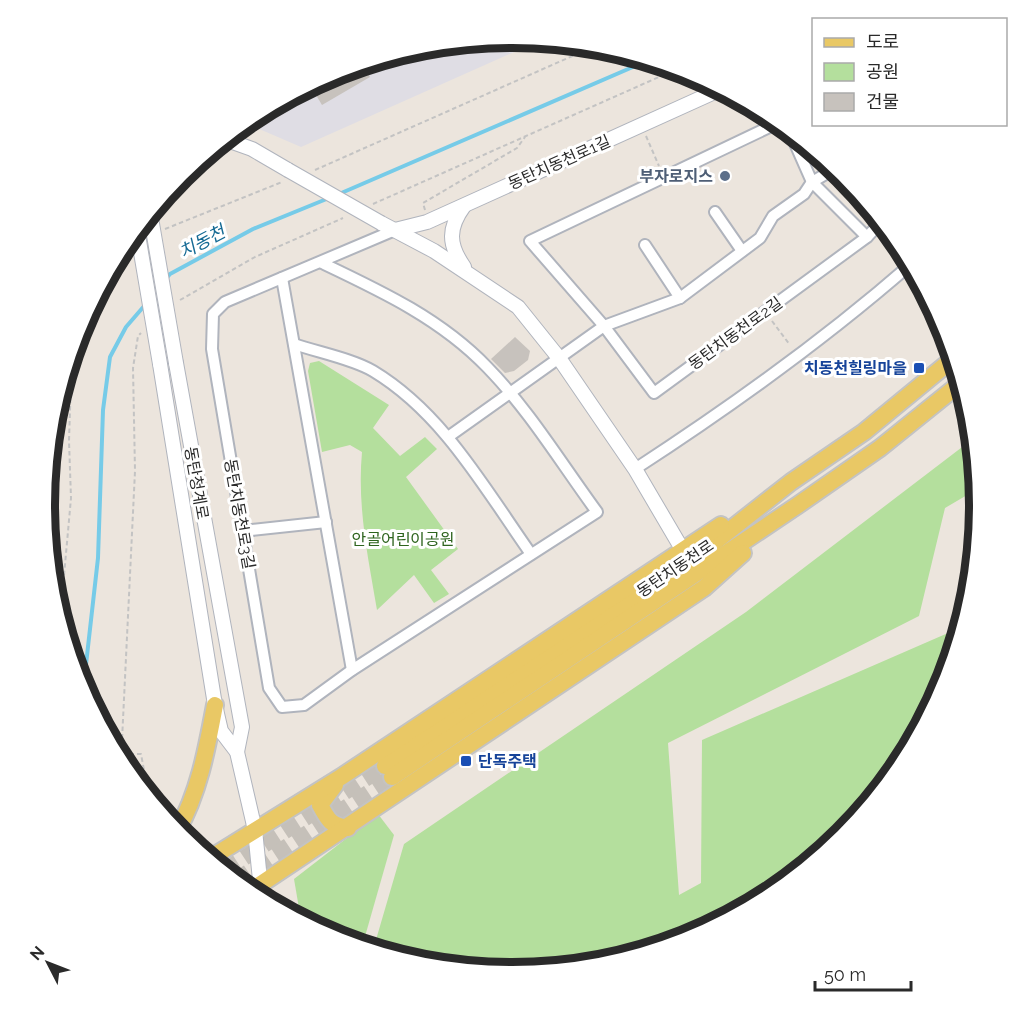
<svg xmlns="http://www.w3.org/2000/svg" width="1025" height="1011" font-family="Raleway,'Noto Sans KR',sans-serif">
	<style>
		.industrial { fill: #dfdde4 }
		.green { fill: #b4df9d }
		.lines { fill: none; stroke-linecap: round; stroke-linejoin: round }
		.stream { stroke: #76cbe8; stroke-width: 4 }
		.building { fill: #c7c2bd }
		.primary-tunnel { stroke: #c5c0b9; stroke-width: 16; stroke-dasharray: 16 8; stroke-linecap: butt }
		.minor-casing { stroke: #b0b4bd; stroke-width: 14 }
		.tertiary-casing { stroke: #b0b4bd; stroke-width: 16 }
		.primary-casing { stroke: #c3c3c3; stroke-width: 20 }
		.path { stroke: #c3c3c3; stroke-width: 2; stroke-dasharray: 4.5 3; stroke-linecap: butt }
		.minor { stroke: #fff; stroke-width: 10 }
		.tertiary { stroke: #fff; stroke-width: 14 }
		.primary { stroke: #e9c865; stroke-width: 16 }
		.tertiary-bridge-casing { stroke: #b0b4bd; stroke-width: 16; stroke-linecap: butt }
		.tertiary-bridge { stroke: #fff; stroke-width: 14 }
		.service-dot { fill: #5c6f8a; stroke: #fff; stroke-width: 2 }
		.transit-dot { fill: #1a4fb4; stroke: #fff; stroke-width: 2 }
		.labels { text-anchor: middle; stroke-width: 6; stroke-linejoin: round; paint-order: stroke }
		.street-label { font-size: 16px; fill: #2a2a2a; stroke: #fff }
		.service-label { font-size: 16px; font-weight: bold; fill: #4e5e75; stroke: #fff; text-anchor: end }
		.transit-label { font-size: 16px; font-weight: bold; fill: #164399; stroke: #fff; text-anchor: end }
		.park-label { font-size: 16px; fill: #2e641e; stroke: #fff }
		.water-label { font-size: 18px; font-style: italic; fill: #156a94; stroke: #fff }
		.rim { fill: none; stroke: #2a2a2a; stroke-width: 8 }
	</style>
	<rect width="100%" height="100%" fill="#ece5dd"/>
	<path class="industrial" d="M512,38L541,40L301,147L245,123L334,73L422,46Z"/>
	<g class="green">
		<path d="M319,361L389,405L373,428L400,456L425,437L437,449L406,477L458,549L431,570L449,594L434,603L414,575L377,610C368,557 357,506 362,452L350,445L322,452L308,371L310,363Z"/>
		<path d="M974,438L979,488L945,508L919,616L668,743L679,895L701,883L702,740L948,633L979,524L971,597L945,685L901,766L843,837L772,895L691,938L603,965L512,973L421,964L373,950L404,844L746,612Z"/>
		<path d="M378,814L394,835L362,947L333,938L301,920L294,879Z"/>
	</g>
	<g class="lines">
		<g class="stream">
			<path d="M339,194L649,60"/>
			<path d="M165,280L170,274L253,229L329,198"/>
			<path d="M83,691L98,558L103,410L110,357L126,327L145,305"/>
		</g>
	</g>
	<g class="building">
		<path d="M363,64L370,77L322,105L310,85L334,73Z"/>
		<path d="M515,337L530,351L528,360L514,371L505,373L491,359Z"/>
	</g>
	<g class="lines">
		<g class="primary-tunnel">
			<path d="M224,871L385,766"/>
			<path d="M235,881L392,777"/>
		</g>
		<defs>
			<g id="minor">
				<path d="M780,122L530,241L604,326L654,393L867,237L882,221"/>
				<path d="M789,130L812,182L867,237"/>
				<path d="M715,212L742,251"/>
				<path d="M645,245L680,298"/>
				<path d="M322,263C381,291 441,319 487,367C529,410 561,463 597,512L352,670L304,705L282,707L269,688L212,349L213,314L225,302L395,230"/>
				<path d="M282,278L352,670"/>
				<path d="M294,344C317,352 353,359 373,371C443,413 485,489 531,554"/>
				<path d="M448,437L604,326L680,298L760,238L773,216L804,194L812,182L836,168"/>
				<path d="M635,469C732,406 824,340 911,264"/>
				<path d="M243,531L326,522"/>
			</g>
			<g id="tertiary">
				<path d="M224,139L252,149L288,170"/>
				<path d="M381,223L434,251L518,307L559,358L635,469L682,549"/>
				<path d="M395,230L427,222L721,89"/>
				<path d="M464,267C448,244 448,228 464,206"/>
				<path d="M176,363L242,727L237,752"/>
				<path d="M160,364L215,705L221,731L237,752L255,830L262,900"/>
			</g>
			<g id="primary">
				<path d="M385,766L702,552L791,482L864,432L954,358"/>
				<path d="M392,777L798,505L880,448L962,382"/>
				<path d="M335,785L320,805C328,820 331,826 348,828"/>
				<path d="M177,831C199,793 207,748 215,705"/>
				<path d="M209,859L341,777L721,525"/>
				<path d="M249,892L704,588L743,553"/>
			</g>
		</defs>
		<use href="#minor" class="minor-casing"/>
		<use href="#tertiary" class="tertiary-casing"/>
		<use href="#primary" class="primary-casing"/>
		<g class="path">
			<path d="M646,136L659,166"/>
			<path d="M315,170L595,46"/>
			<path d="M373,204L677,69"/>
			<path d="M425,210L423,203L517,148L525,137"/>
			<path d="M165,229L282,182"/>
			<path d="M180,300L255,257L343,218"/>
			<path d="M772,321L790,345"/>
			<path d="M69,362L71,369"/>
			<path d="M60,620L71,498L69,441L71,380L76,340"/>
			<path d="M114,748L122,747"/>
			<path d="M122,754H141L146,781L145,792"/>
			<path d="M121,761L135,471L133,368L138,336L141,333"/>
		</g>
		<use href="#minor" class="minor"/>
		<use href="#tertiary" class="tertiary"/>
		<use href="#primary" class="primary"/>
		<defs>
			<g id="tertiary-bridge">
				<path d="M288,170L381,223"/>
				<path d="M150,212L176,363"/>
				<path d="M137,229L160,364"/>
			</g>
		</defs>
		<use href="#tertiary-bridge" class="tertiary-bridge-casing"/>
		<use href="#tertiary-bridge" class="tertiary-bridge"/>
	</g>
	<circle class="service-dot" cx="725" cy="176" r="6"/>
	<g class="transit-dot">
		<rect x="913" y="362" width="12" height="12" rx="3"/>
		<rect x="460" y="755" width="12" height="12" rx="3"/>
	</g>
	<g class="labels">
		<g class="street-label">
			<text transform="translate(559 162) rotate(-24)" y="6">동탄치동천로1길</text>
			<text transform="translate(735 333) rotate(-36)" y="6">동탄치동천로2길</text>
			<text transform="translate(197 483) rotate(80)" y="6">동탄청계로</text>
			<text transform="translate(240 514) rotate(80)" y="6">동탄치동천로3길</text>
			<text transform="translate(675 568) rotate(-34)" y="6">동탄치동천로</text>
		</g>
		<g class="service-label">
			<text x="713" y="182">부자로지스</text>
		</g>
		<g class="transit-label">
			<text x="907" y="374">치동천힐링마을</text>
			<text x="478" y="767" text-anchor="start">단독주택</text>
		</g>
		<g class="park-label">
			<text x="403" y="545">안골어린이공원</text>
		</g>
		<g class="water-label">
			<text transform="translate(202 242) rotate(-28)" y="6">치동천</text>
		</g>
	</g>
	<path d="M0 0H1025V1011H0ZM55 505a457 457 0 1 1 914 0a457 457 0 1 1-914 0Z" fill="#fff" fill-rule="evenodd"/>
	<path class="rim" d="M55 505a457 457 0 1 1 914 0a457 457 0 1 1-914 0Z"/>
	<rect x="812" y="18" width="195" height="108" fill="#ffffff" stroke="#aaaaaa" stroke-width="1.5"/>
	<rect x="824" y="38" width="30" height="9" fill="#e9c865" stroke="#aaaaaa" stroke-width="1.5"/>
	<text x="866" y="48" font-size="18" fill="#2a2a2a">도로</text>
	<rect x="824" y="63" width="30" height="18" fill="#b4df9d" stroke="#aaaaaa" stroke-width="1.5"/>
	<text x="866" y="78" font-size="18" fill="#2a2a2a">공원</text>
	<rect x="824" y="93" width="30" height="18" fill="#c7c2bd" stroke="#aaaaaa" stroke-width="1.5"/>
	<text x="866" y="108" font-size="18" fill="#2a2a2a">건물</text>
	<g transform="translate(48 963) rotate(312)" stroke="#ffffff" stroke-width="4.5" paint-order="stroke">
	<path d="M0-4.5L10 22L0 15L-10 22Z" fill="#2a2a2a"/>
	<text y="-9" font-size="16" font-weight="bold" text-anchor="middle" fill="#2a2a2a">N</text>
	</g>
	<path d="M815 981v9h96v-9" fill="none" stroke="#2a2a2a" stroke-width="3"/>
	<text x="824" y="981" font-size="18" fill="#2a2a2a" stroke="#ffffff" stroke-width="4.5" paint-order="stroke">50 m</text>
</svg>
